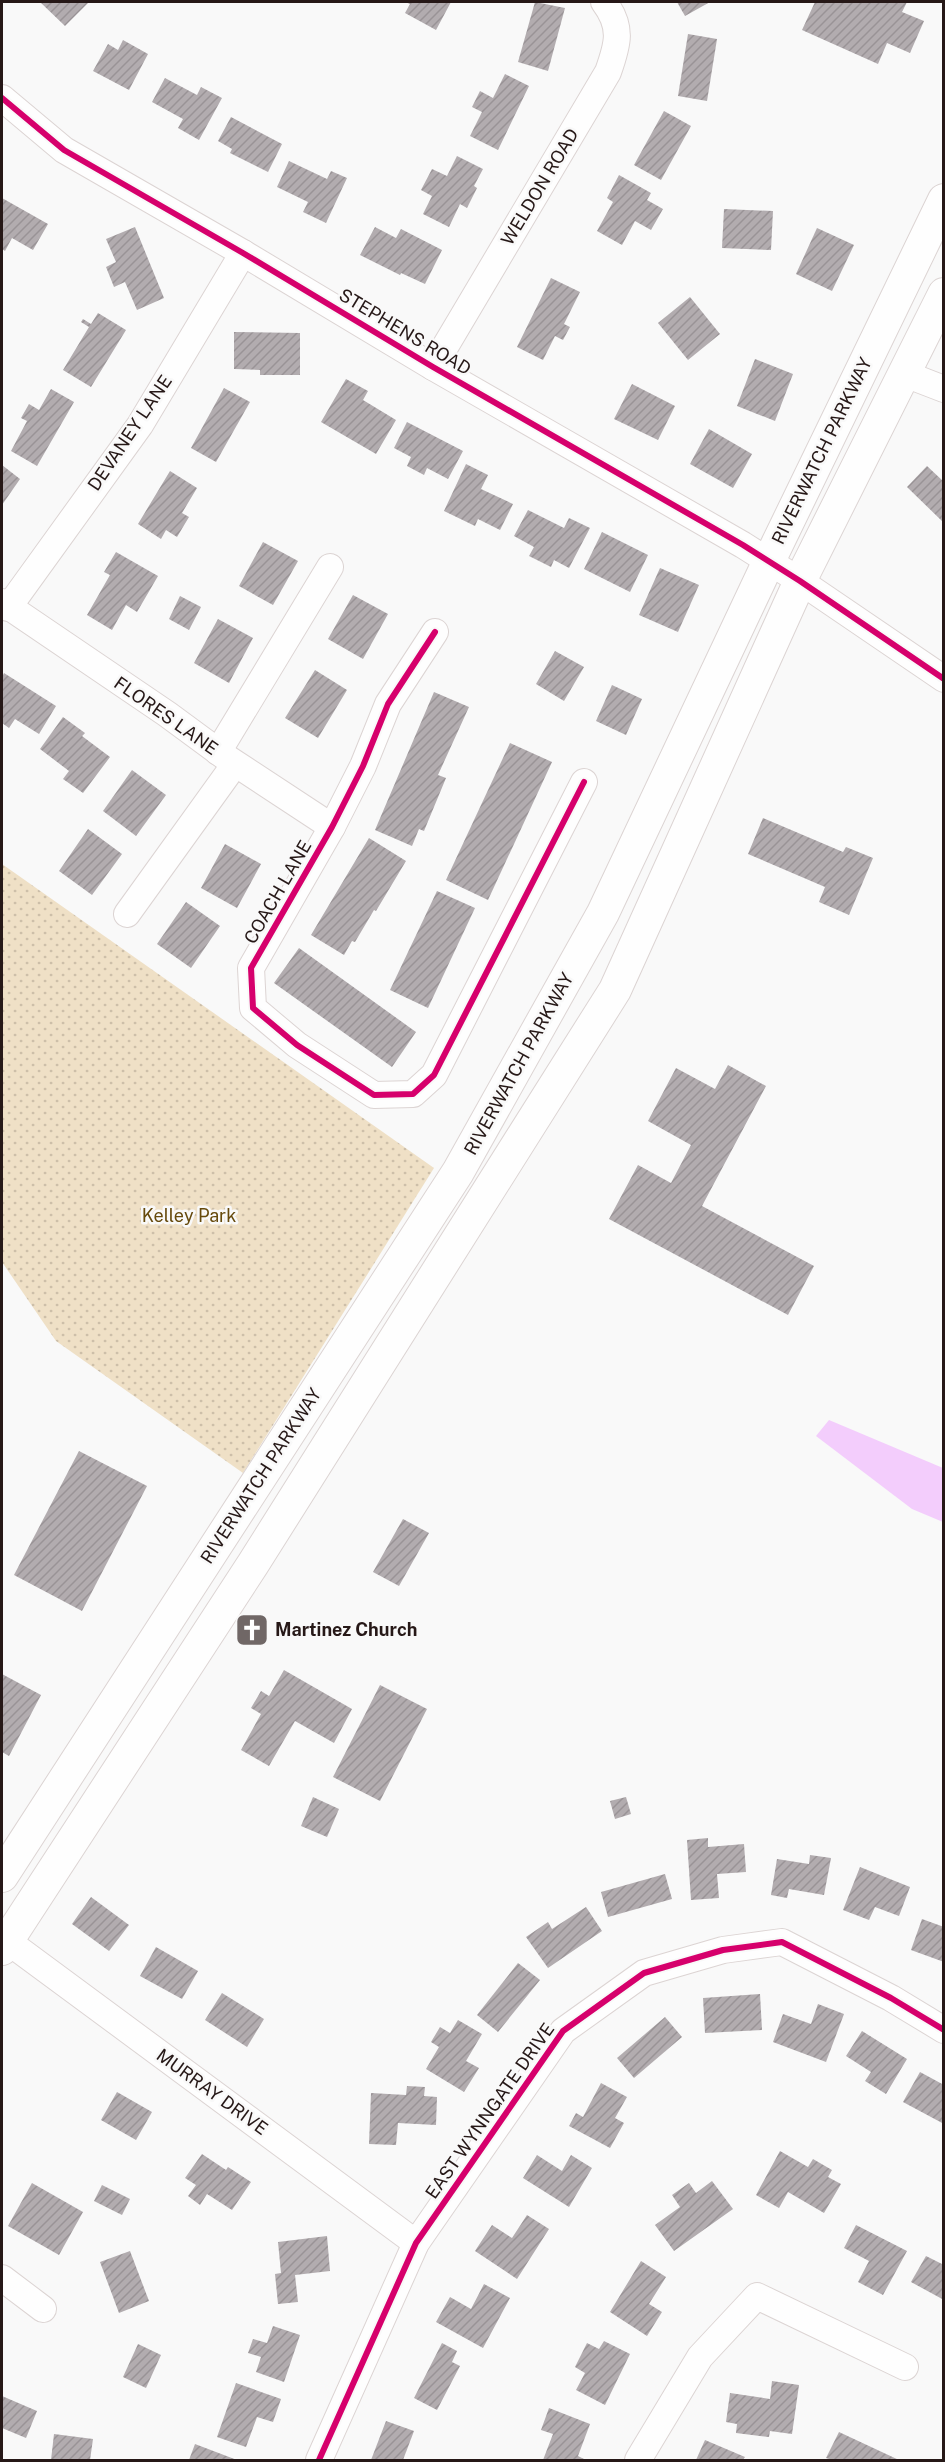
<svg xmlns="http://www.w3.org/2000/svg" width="945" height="2462" font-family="'Public Sans',sans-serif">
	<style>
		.park { fill: url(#park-dots) }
		.water { fill: #f3cdfc }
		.building { fill: url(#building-hatch) }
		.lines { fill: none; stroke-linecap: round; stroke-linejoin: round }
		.minor-casing { stroke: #dcd4d3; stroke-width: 28 }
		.major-casing { stroke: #dcd4d3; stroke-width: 34 }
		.minor { stroke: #fefefe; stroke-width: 26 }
		.major { stroke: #fefefe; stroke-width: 32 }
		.cycleway-casing { stroke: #f9f9f9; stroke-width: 10 }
		.cycleway { stroke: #d6006c; stroke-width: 6 }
		.labels { text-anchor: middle; stroke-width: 5; stroke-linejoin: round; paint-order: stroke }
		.street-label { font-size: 18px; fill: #261817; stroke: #f9f9f9 }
		.park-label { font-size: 18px; fill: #664a0c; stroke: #f9f9f9 }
		.poi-label { font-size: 18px; font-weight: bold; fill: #261817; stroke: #f9f9f9; text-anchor: start }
	</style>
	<defs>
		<pattern id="park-dots" width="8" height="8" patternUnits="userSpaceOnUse" patternTransform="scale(1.5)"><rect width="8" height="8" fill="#efe0c6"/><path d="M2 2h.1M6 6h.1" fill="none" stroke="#cdbfa9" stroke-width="1.8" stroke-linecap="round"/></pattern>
		<pattern id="building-hatch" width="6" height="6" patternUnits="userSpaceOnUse" patternTransform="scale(1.5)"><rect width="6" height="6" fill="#b2acaf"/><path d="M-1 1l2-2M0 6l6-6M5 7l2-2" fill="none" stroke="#999396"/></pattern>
	</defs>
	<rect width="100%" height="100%" fill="#f9f9f9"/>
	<path class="park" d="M2,864L434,1168L243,1473L56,1341L2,1262Z"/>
	<path class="water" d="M829,1420L943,1468V1522L912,1509L816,1436Z"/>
	<g class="building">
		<path d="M40,2H89L65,26Z"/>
		<path d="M405,2H451L436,30L405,13L410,4Z"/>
		<path d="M535,2L565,8L548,71L518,62Z"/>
		<path d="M677,2H710L685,16Z"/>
		<path d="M815,2H907L902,12L924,21L910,53L887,43L878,64L802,30Z"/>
		<path d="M688,34L717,39L707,101L678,96Z"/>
		<path d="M123,40L148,54L129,90L93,71L108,44L118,50Z"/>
		<path d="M505,74L529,86L498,150L470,136L482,112L472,107L480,91L493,98Z"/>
		<path d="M165,78L197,95L201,87L222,98L199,140L178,128L183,119L152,102Z"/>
		<path d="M664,111L691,126L661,180L634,165Z"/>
		<path d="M231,117L282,144L268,172L230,153L232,149L218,141Z"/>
		<path d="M457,156L483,169L474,186L477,188L467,208L460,204L449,227L423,214L432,196L421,190L432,169L447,176Z"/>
		<path d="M289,161L327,179L331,171L347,178L326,223L303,212L308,202L277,187Z"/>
		<path d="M619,175L651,193L647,200L663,209L651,230L635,221L622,245L597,231L613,202L607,198Z"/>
		<path d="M2,198L48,224L33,250L12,238L5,251L2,249Z"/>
		<path d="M724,209L773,211L771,250L722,248Z"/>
		<path d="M135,227L164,298L137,310L125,282L114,287L106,267L116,262L106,239Z"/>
		<path d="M375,227L396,238L401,229L442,250L425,284L401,273L400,275L360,255Z"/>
		<path d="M817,228L854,245L832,291L796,274Z"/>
		<path d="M551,278L580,292L564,324L570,327L563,340L555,336L543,360L517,347Z"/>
		<path d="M690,297L720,334L688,360L658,323Z"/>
		<path d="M98,313L126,330L91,387L63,370L89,327L81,322L83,319L91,324Z"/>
		<path d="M234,332L300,333V375H260V370L234,369Z"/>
		<path d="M755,359L793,374L775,421L737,406Z"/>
		<path d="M346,379L368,391L363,400L396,420L376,454L321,422Z"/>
		<path d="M632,384L675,406L658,440L614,419Z"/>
		<path d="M224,388L250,402L216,462L191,448Z"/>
		<path d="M51,389L74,402L37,466L11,451L27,421L21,418L29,404L39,410Z"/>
		<path d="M407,422L463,451L448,479L427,468L424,475L407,466L411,457L394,448Z"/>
		<path d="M709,429L752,454L733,488L690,464Z"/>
		<path d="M466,464L488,475L481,489L513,504L500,530L478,519L475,526L444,511Z"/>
		<path d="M2,465L20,479L2,505Z"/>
		<path d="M927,466L944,482V523L907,487Z"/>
		<path d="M170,471L197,488L182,513L189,517L177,537L166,530L161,539L138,524Z"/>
		<path d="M528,510L564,528L569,518L590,528L569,568L554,560L551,567L529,556L534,547L514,536Z"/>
		<path d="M602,532L648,555L630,592L584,569Z"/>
		<path d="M263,542L298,561L273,605L239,586Z"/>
		<path d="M116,552L158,576L137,612L126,605L112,630L87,615L110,575L104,572Z"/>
		<path d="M660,568L699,585L678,632L639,615Z"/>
		<path d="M353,595L388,614L363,659L328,639Z"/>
		<path d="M180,596L201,607L189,630L169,619Z"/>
		<path d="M218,619L253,638L229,683L194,663Z"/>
		<path d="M555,651L584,667L564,701L536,684Z"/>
		<path d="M315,670L347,690L318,738L285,718Z"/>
		<path d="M4,673L56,706L39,734L15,719L9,728L2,723V677Z"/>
		<path d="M612,685L642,699L626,735L596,721Z"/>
		<path d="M434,692L469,707L438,775L446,778L424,831L419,829L412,846L375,830Z"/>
		<path d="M63,717L85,733L82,736L110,757L83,793L63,779L69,771L40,749Z"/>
		<path d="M510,743L552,762L488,900L446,880Z"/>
		<path d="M132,770L166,795L136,836L103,811Z"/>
		<path d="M763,818L843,852L846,847L873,858L849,915L819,902L825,887L748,854Z"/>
		<path d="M88,829L122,854L92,895L59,871Z"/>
		<path d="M369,838L406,861L376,911L374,910L355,942L352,941L344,955L311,935Z"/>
		<path d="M225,844L261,864L237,908L201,888Z"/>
		<path d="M437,891L475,908L428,1008L390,990Z"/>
		<path d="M186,902L220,926L191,968L157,944Z"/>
		<path d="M299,948L416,1032L392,1067L274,983Z"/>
		<path d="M728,1065L766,1086L702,1206L814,1266L788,1315L609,1219L638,1165L671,1183L691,1145L648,1121L676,1068L715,1089Z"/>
		<path d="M79,1451L147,1486L82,1611L14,1575Z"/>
		<path d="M403,1519L429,1533L399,1586L373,1572Z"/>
		<path d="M284,1670L352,1709L334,1743L295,1721L269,1766L241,1750L261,1714L251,1708L261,1691L269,1696Z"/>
		<path d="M2,1674L41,1695L9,1756L2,1752Z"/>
		<path d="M380,1685L427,1709L380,1801L333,1777Z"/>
		<path d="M313,1797L339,1809L327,1837L301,1826Z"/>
		<path d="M626,1797L631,1814L615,1819L610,1801Z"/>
		<path d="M708,1838V1847L744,1844L746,1872L717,1874L719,1898L691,1900L687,1840Z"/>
		<path d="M810,1855L831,1858L824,1895L789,1889L787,1898L771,1895L777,1859L809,1864Z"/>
		<path d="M860,1867L910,1887L899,1916L875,1907L869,1920L843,1910Z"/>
		<path d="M665,1874L672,1899L608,1917L601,1892Z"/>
		<path d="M91,1897L129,1925L109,1951L72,1924Z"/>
		<path d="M586,1907L602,1931L548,1968L526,1937L548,1922L552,1929Z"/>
		<path d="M922,1919L944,1927V1962L911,1950Z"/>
		<path d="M156,1947L198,1971L182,1999L140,1976Z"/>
		<path d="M518,1963L540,1980L498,2032L477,2015Z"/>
		<path d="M222,1993L264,2019L247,2047L205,2020Z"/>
		<path d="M760,1994L762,2030L705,2033L703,1998Z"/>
		<path d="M818,2004L844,2014L826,2062L773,2042L783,2014L811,2024Z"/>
		<path d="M665,2017L682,2037L634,2078L617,2058Z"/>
		<path d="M458,2020L482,2034L466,2061L479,2068L464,2092L426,2069L439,2047L431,2042L440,2027L450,2033Z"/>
		<path d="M862,2031L907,2059L886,2094L865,2081L871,2072L846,2056Z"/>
		<path d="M920,2072L944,2085V2124L903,2102Z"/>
		<path d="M601,2083L627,2097L615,2118L624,2123L610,2148L569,2126L576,2113L583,2117Z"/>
		<path d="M407,2086L425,2087L424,2096L437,2097L436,2125L398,2123L396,2145L369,2144L371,2093L406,2095Z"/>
		<path d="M117,2092L152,2112L136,2140L101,2120Z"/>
		<path d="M780,2151L808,2167L813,2159L832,2170L828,2177L841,2184L824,2213L788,2192L779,2208L756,2195Z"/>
		<path d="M202,2154L226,2170L228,2167L251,2182L232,2210L207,2194L200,2205L188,2196L196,2185L185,2178Z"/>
		<path d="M537,2155L562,2171L571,2155L592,2168L569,2207L523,2178Z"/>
		<path d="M712,2181L733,2209L674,2251L655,2225L680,2207L672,2195L689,2183L696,2193Z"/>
		<path d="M32,2183L83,2212L59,2255L8,2226Z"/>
		<path d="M102,2185L130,2199L122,2215L94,2201Z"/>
		<path d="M527,2215L549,2229L517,2279L475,2251L492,2225L512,2238Z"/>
		<path d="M856,2225L907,2251L883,2295L858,2282L869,2261L844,2248Z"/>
		<path d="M327,2236L330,2271L295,2275L298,2302L278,2304L275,2274L281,2273L278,2242Z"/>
		<path d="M130,2251L149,2301L119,2313L100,2262Z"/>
		<path d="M926,2256L944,2265V2300L911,2282Z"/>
		<path d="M641,2261L666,2277L649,2304L662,2312L647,2336L610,2312Z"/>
		<path d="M484,2284L510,2298L483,2348L436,2322L450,2297L471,2309Z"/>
		<path d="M273,2326L300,2335L284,2382L256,2372L261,2357L248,2353L253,2339L267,2343Z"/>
		<path d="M604,2341L630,2354L605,2405L576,2390L585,2373L575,2367L587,2343L599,2349Z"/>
		<path d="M442,2343L457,2351L452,2362L460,2366L437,2410L414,2398Z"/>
		<path d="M138,2344L161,2355L146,2388L123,2377Z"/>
		<path d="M772,2381L799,2385L792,2434L770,2431L769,2437L736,2433L737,2424L726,2422L730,2393L770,2399Z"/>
		<path d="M236,2383L281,2399L273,2422L257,2417L246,2447L217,2437Z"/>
		<path d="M2,2396L37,2411L26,2438L2,2428Z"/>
		<path d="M549,2408L590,2424L578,2456L584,2459V2460H543L553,2434L541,2430Z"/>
		<path d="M386,2421L414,2431L403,2460H371Z"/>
		<path d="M839,2432L899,2460H832L826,2458Z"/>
		<path d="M54,2434L93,2439L90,2460H51Z"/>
		<path d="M705,2440L745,2457L743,2460H696Z"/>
		<path d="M195,2444L237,2460H189Z"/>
	</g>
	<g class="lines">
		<defs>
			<g id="minor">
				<path d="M2,98L64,150L243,253L433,367L743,545L800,581L944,679"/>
				<path d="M433,367L608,72C618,44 623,27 604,2"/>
				<path d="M905,374L944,389"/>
				<path d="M2,602L167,714L224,756L332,827"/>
				<path d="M8,608L140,425L243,253"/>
				<path d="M435,632L388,704L363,766L332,827L251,968L253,1008L297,1045L374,1095L413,1094L434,1075L584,782"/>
				<path d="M218,752L330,567"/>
				<path d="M127,914L235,764"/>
				<path d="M2,1937L416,2243"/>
				<path d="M2,2278L43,2309"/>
				<path d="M319,2460L416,2243L563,2031L644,1973L723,1950L782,1942L891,1998L944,2030"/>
				<path d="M638,2460L700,2357L757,2296L905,2367"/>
			</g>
			<g id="major">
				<path d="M2,1876L458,1172L603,913L769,561L944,200"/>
				<path d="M2,1949L253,1564L615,990L800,581L944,294"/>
			</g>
		</defs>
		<use href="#minor" class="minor-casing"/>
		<use href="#major" class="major-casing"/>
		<use href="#minor" class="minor"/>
		<use href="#major" class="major"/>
		<defs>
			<g id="cycleway">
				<path d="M2,98L64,150L243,253L433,367L743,545L800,581L944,679"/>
				<path d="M435,632L388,704L363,766L332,827L251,968L253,1008L297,1045L374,1095L413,1094L434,1075L584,782"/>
				<path d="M319,2460L416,2243L563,2031L644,1973L723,1950L782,1942L891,1998L944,2030"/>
			</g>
		</defs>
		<use href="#cycleway" class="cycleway-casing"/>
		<use href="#cycleway" class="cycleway"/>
	</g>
	<defs>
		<symbol id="church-square" viewBox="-11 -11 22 22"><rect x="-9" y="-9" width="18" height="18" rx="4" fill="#706766" stroke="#f9f9f9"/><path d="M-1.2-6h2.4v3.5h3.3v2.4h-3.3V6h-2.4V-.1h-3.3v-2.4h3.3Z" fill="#fff"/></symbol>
	</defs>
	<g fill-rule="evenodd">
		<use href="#church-square" x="233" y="1611" width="38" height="38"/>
	</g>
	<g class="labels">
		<g class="street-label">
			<text transform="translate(540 187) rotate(-59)" y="6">WELDON ROAD</text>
			<text transform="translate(405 332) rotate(31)" y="6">STEPHENS ROAD</text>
			<text transform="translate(130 433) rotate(-56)" y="6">DEVANEY LANE</text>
			<text transform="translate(822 451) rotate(-64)" y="6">RIVERWATCH PARKWAY</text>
			<text transform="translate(166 716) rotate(35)" y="6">FLORES LANE</text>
			<text transform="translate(278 892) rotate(-60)" y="6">COACH LANE</text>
			<text transform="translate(519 1064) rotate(-61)" y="6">RIVERWATCH PARKWAY</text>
			<text transform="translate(261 1476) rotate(-57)" y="6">RIVERWATCH PARKWAY</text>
			<text transform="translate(212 2092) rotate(36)" y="6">MURRAY DRIVE</text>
			<text transform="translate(490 2111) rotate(-55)" y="6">EAST WYNNGATE DRIVE</text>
		</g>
		<g class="park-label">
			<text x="189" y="1222">Kelley Park</text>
		</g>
		<g class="poi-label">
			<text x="275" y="1636">Martinez Church</text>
		</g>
	</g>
	<rect width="945" height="2462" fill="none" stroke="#261817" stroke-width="6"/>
</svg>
